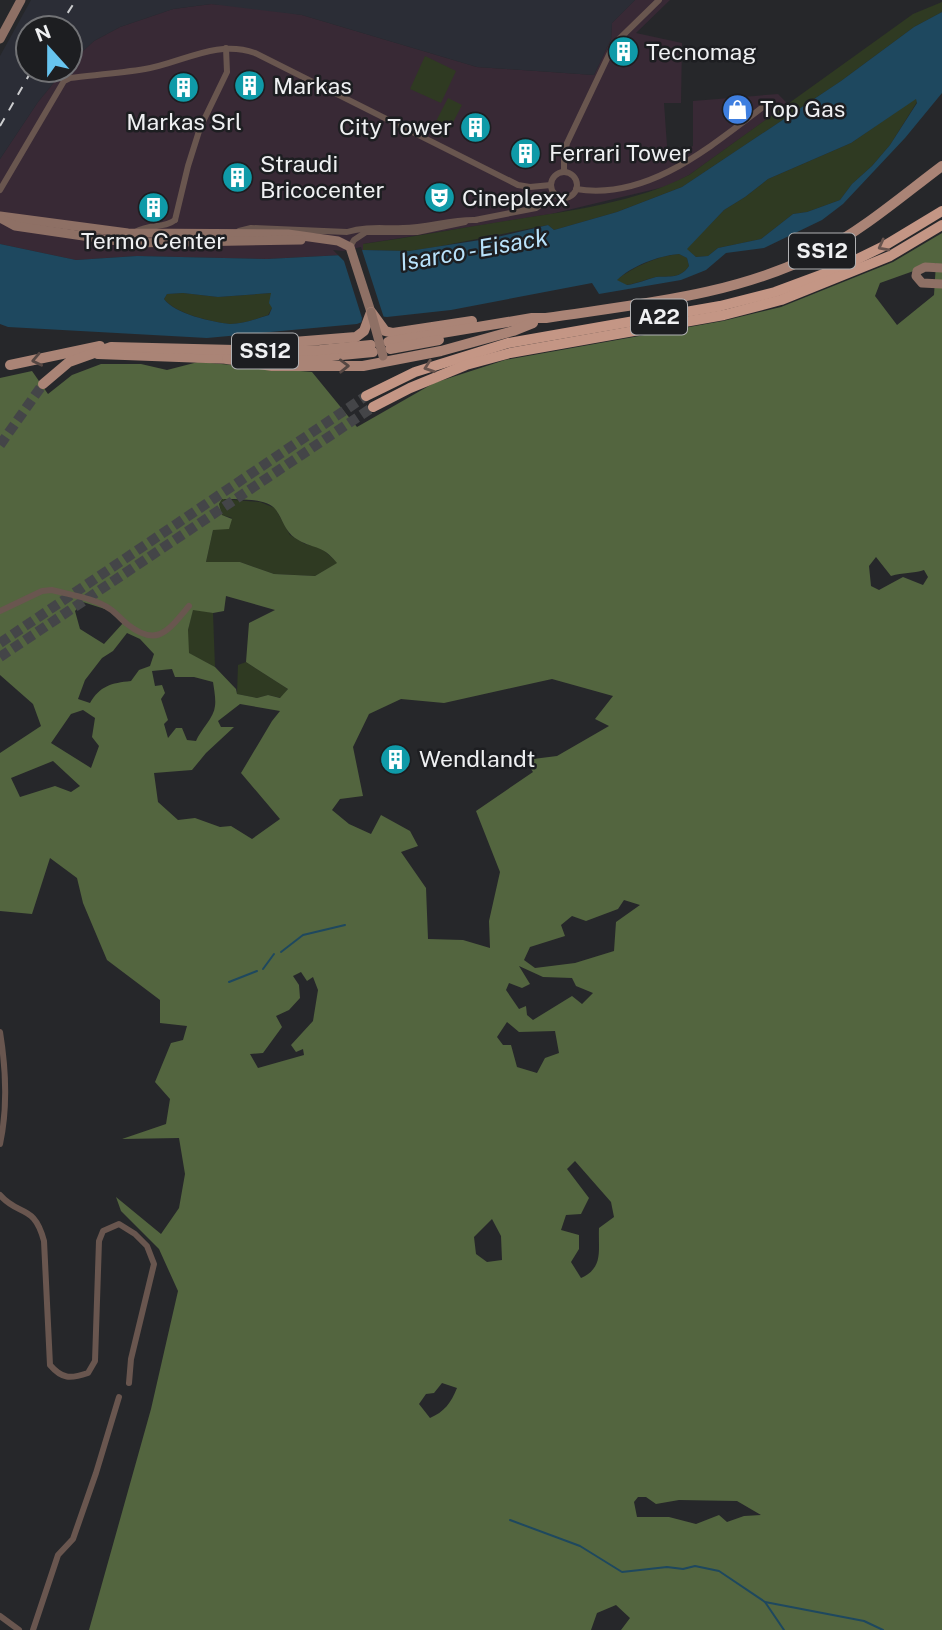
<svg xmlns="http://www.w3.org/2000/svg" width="942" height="1630" font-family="'Public Sans',sans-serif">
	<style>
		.commercial { fill: #382935 }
		.built { fill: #2b2d36 }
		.green { fill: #2f3a22 }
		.forest { fill: #53653f; fill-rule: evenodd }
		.water { fill: #1e485f; fill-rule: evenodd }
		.pier { fill: #26272a }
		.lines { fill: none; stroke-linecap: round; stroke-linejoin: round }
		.stream { stroke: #1e485f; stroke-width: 2 }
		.primary-tunnel { stroke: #444548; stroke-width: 10; stroke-dasharray: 10 5; stroke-linecap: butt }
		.highway-tunnel { stroke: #444548; stroke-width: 10; stroke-dasharray: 10 5; stroke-linecap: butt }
		.street { stroke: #69564f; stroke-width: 6 }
		.secondary { stroke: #8e7065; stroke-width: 9 }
		.primary { stroke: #aa8476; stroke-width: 10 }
		.highway { stroke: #c49685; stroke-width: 10 }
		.rail { stroke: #cbccce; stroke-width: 2; stroke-dasharray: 9 9; stroke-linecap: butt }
		.secondary-bridge { stroke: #8e7065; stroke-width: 9 }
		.oneway { stroke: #68544e }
		.oneway2 { stroke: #554743 }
		.labels { text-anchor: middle; stroke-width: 5; stroke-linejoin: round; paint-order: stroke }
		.shield { fill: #1d1e21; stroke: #b0b1b3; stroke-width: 2 }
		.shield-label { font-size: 21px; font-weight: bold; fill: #eff0f2 }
		.poi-label { font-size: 23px; fill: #eff0f2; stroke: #1d1e21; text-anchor: start }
		.water-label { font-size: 24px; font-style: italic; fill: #b9e2fb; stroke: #1d1e21 }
	</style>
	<rect width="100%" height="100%" fill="#26272a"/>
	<path class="commercial" d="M635,0H670L636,33L682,43L681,103H664L668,160L693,146V101L778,94L788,104L689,175L668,186L551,214L363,244V250L343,255L267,259L137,256L76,260L0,244V159L38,102L64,70H70V63L73,60L94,41L120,27L173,9L211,4L250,7L302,15L477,67L594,75L611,39L612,23Z"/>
	<path class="built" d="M31,0H635L612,23L611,39L594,75L477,67L302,15L211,4L173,9L120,27L94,41L70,63V28H28V70H64L38,102L0,159V56Z"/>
	<g class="green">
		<path d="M942,2V12L914,27L841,81L682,187L617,212L554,230L548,225L436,247L409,251L363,250V244C413,237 462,228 512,220C569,211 638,202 689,175L913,14Z"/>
		<path d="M425,56L456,71L441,103L410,89Z"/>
		<path d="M448,98L462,105L445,138L431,131Z"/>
		<path d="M916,98L917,102L890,145L872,166L852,184L840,200L807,212L793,214L761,239L718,248L708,256L696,257L686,249L724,210L745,197L768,179L851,143Z"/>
		<path d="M679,254L687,258L689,266C680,279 669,276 656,277C646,279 636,284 626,285L616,280C634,267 656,256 679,254Z"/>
		<path d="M183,293L218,297L272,293V308L268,315C256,319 243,324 230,324C212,322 176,314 164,299L167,294Z"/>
		<path d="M222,499L260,502L275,508L290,535L305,544L320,547L338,563L315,576L274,574L240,562H206L213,530L232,518L222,515L219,504Z"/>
		<path d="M193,609L213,613L215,667L188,653V630Z"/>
		<path d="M246,662L288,689L281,698L268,695L257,698L237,694L238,665Z"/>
	</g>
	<path class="forest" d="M942,233V1630H621L630,1618L616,1605L597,1613L591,1630H89L151,1409L178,1291L159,1249L121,1211L116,1197L161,1234L179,1208L185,1174L179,1138L122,1139L166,1124L170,1099L155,1082L171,1043L183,1040L187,1026L160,1023V1000L107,960L83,903L77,878L50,858L32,914L0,911V753L41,726L33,704L0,675V378L32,371L48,394L72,375L101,364H141L167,370L198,362L312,372L357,427L434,383L505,360L723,321L781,307L893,262ZM936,263L934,295L897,325L875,296L880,283ZM222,499C238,500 266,497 276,510C283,520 285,531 295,538C313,550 321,543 337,563L315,576L274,574L240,562H206L213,530L229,529L232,519L222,515L219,504ZM876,557L891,576C903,572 913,574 924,570L928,577L923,585L903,577L879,590L871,586L869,566ZM226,596L275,610L249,623L246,662L288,689L280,698L268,695L257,698L237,694L236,689L215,667L189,653L188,630L193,610L213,613L224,611ZM83,602L108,610L123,623L104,644L80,629L75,611ZM127,633L140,639L154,654L150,666L139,670L131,681C111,683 100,686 90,703L78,699L85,680L102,658L113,651ZM172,669L175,677H194L213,682C214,689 216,699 215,706C214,718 201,729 196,741L187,740L182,728H176L168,738L164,724L168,720L161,699L165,693L162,685L155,686L152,671ZM552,679L613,696L595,719L609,726L557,756L525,760L533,772L476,811L500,872L489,921L490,948L463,940L428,939L426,888L401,852L418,846L410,831L381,815L371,834L349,824L332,810L340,799L363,796L353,747L369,714L401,699L444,703ZM240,704L280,711L272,721L241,773L280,819L252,839L231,826L220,827L195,818L178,820L158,802L154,773L192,770L206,753L234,727H221L218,721ZM83,710L95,718L92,737L99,746L91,768L51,743L71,714ZM53,761L80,786L71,792L55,786L20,797L11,778ZM624,900L640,905L616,922L614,951L575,963L535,968L524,960L530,947L565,936L561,925L572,916L586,921L618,909ZM519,966L543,977L572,978L576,986L593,993L582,1004L572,996L533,1020L527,1015L526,1006L519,1009L506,990L509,983L522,988L530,984ZM301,972L307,981L313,977L318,990L313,1021L291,1045L296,1052L303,1049L304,1055L258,1068L250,1054L263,1053L282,1027L276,1016L289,1010L300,998L299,985L293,976ZM507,1022L519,1032L555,1031L559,1053L545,1058L537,1073L517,1067L511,1045H503L497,1037ZM575,1161L611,1202L614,1217L599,1228C598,1250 604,1268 581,1278L571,1262L579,1249V1235L561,1230L566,1215L581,1214L589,1198L567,1169ZM492,1219L501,1236L502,1260L487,1262L476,1254L474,1237ZM442,1383L457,1388C451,1403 444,1412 430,1418L419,1404L426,1394L434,1393ZM638,1497H646L656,1504L679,1500L737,1501L761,1515L744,1516L727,1522L719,1515L696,1524L669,1517H637L634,1502Z"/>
	<path class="water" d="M942,12V93L905,138L843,204L822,220L764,248L726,253L706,270L681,280L599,294L592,283L451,310L387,317L377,316L357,324L207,338L8,327L0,324V244L76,260L137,256L267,259L343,255L363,250L409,251L493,238L548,225L554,230L617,212L682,187L841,81L914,27ZM916,99L917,103L890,145L872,166L852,184L840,200L807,212L793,214L761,239L718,248L708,256L696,257L687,249L724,210L745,197L768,179L851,143ZM679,254L687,258L689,266C680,279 670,276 656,277C647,279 637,284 627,285L617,280C632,266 657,256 679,254ZM183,293L218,297L271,293L269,303L272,308L269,315C256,319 243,324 230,324C212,322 175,314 164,299L167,294Z"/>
	<path class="pier" d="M361,247L385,321L378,319L361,325L362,318L344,261L333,250L343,251Z"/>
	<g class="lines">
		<g class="stream">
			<path d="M281,952L303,935L345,925"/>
			<path d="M263,969L274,954"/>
			<path d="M229,982L257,971"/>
			<path d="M510,1520L580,1546L622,1572L667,1567L683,1569L695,1566L719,1571L765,1602L864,1621L883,1630"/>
			<path d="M765,1602L784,1630"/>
		</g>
		<path class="primary-tunnel" d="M0,445L43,384"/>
		<g class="highway-tunnel">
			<path d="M0,643L366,396"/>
			<path d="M0,657L373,407"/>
		</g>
		<g class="street">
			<path d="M564,172V157L567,143L614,44L659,0"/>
			<circle cx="564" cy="185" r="13"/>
			<path d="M576,189C647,201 710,147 763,107"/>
			<path d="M0,190L64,81L70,78C95,75 120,73 145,69C182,63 216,39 255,53L518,185L530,187L551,185"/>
			<path d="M175,220L188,166L200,128L227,72L226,48"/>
			<path d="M475,220L536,208L555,194"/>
			<path d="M239,231L251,228L347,232C367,226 383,229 403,228C428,228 451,219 476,220"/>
			<path d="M135,232C151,223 164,229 175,220"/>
			<path d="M350,247L354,240L366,232H417L465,222"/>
			<path d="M0,611L42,591L52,590C70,595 95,598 110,609C116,613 121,619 127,624C157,648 168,631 189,606"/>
			<path d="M0,1032C6,1069 8,1107 0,1144"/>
			<path d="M0,1195C19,1217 34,1203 44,1241L50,1365C62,1379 70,1379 88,1373L95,1361L99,1241L103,1231L119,1224L135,1234L147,1246L154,1264L131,1359L129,1383"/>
			<path d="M0,1616L19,1630"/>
			<path d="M33,1630L58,1555L73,1539L96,1473L119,1397"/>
		</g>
		<g class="secondary">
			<path d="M0,39L21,0"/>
			<path d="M0,216L128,233L288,234L338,241L350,247L371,312"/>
			<path d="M0,218L15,226L131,243L301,240"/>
			<path d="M942,268L925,267L917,271L916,276L922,283L942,284"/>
		</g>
		<g class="primary">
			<path d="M372,313L385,331L393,333L472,321"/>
			<path d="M388,342L532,318H546C638,304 736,296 820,252C864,229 902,196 942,166"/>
			<path d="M256,345L356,337L364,331L371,312"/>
			<path d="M390,349L439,340"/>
			<path d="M98,354L233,359"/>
			<path d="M252,358L321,357L373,352"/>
			<path d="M227,359L272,366H363L441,351L513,331L533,323"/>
			<path d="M10,365L100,346"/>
			<path d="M43,384L69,362L111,347L272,351L320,350L371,345"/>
		</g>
		<g class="highway">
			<path d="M366,396L415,372L508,343L720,306L775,292L837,269L884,246L942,211"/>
			<path d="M373,407L410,388L466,365L510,353L724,315L781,300L890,256L942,225"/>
		</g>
		<g class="rail">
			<path d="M58,28L76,0"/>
			<path d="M0,126L32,70"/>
		</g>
		<path class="secondary-bridge" d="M371,312L383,356"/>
	</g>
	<defs><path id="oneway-chevron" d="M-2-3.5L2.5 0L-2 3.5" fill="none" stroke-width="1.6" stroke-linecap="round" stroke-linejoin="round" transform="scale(1.75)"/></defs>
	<g class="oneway">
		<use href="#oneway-chevron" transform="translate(883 246) rotate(152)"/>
		<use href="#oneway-chevron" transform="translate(429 367) rotate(161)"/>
	</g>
	<g class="oneway2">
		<use href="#oneway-chevron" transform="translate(37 360) rotate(168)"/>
		<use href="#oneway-chevron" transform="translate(344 366) rotate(-1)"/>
	</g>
	<defs>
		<symbol id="building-disc" viewBox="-11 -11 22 22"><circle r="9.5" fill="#0f9aa8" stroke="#1d1e21"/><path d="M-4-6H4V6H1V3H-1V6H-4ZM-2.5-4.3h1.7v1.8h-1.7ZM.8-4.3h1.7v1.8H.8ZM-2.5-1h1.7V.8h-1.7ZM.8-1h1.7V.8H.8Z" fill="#fff"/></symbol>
		<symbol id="shop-disc" viewBox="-11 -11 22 22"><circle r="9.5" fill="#3f7fe0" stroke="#1d1e21"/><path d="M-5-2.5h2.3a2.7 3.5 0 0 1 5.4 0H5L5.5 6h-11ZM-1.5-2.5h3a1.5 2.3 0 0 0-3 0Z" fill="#fff"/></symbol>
		<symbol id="theatre-disc" viewBox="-11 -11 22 22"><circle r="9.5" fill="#0f9aa8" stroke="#1d1e21"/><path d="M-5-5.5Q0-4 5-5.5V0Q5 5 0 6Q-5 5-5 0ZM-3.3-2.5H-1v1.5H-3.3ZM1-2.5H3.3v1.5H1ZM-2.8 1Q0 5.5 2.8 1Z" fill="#fff"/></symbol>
	</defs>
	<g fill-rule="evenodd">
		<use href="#building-disc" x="606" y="34" width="35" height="35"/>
		<use href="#building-disc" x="232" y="68" width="35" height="35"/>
		<use href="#building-disc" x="166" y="70" width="35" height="35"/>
		<use href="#shop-disc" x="720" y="92" width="35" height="35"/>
		<use href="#building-disc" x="458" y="110" width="35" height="35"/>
		<use href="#building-disc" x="508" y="136" width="35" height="35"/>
		<use href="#building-disc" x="220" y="160" width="35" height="35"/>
		<use href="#theatre-disc" x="422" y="180" width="35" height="35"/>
		<use href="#building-disc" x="136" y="190" width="35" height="35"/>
		<use href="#building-disc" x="378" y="742" width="35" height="35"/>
	</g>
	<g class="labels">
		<g class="shield">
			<rect x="789" y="233.5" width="66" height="35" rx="5"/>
			<rect x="631" y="299.5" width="56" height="35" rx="5"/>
			<rect x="232" y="333.5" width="66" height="35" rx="5"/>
		</g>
		<g class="shield-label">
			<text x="822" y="258">SS12</text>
			<text x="659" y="324">A22</text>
			<text x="265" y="358">SS12</text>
		</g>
		<g class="poi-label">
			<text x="646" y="60">Tecnomag</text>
			<text x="273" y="94">Markas</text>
			<text x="760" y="117">Top Gas</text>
			<text x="184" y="130" text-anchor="middle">Markas Srl</text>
			<text x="452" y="135" text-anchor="end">City Tower</text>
			<text x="549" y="161">Ferrari Tower</text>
			<text x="260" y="172">Straudi<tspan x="260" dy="26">Bricocenter</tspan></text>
			<text x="462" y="206">Cineplexx</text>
			<text x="153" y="249" text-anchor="middle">Termo Center</text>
			<text x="419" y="767">Wendlandt</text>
		</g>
		<g class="water-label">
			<text transform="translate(474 250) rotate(-10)" y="8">Isarco - Eisack</text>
		</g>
	</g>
	<g transform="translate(49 49) rotate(339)"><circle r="33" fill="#1d1e21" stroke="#717275" stroke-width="2"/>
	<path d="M0-5L12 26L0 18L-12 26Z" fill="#67c4ef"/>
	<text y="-10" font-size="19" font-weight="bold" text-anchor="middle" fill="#eff0f2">N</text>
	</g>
</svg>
